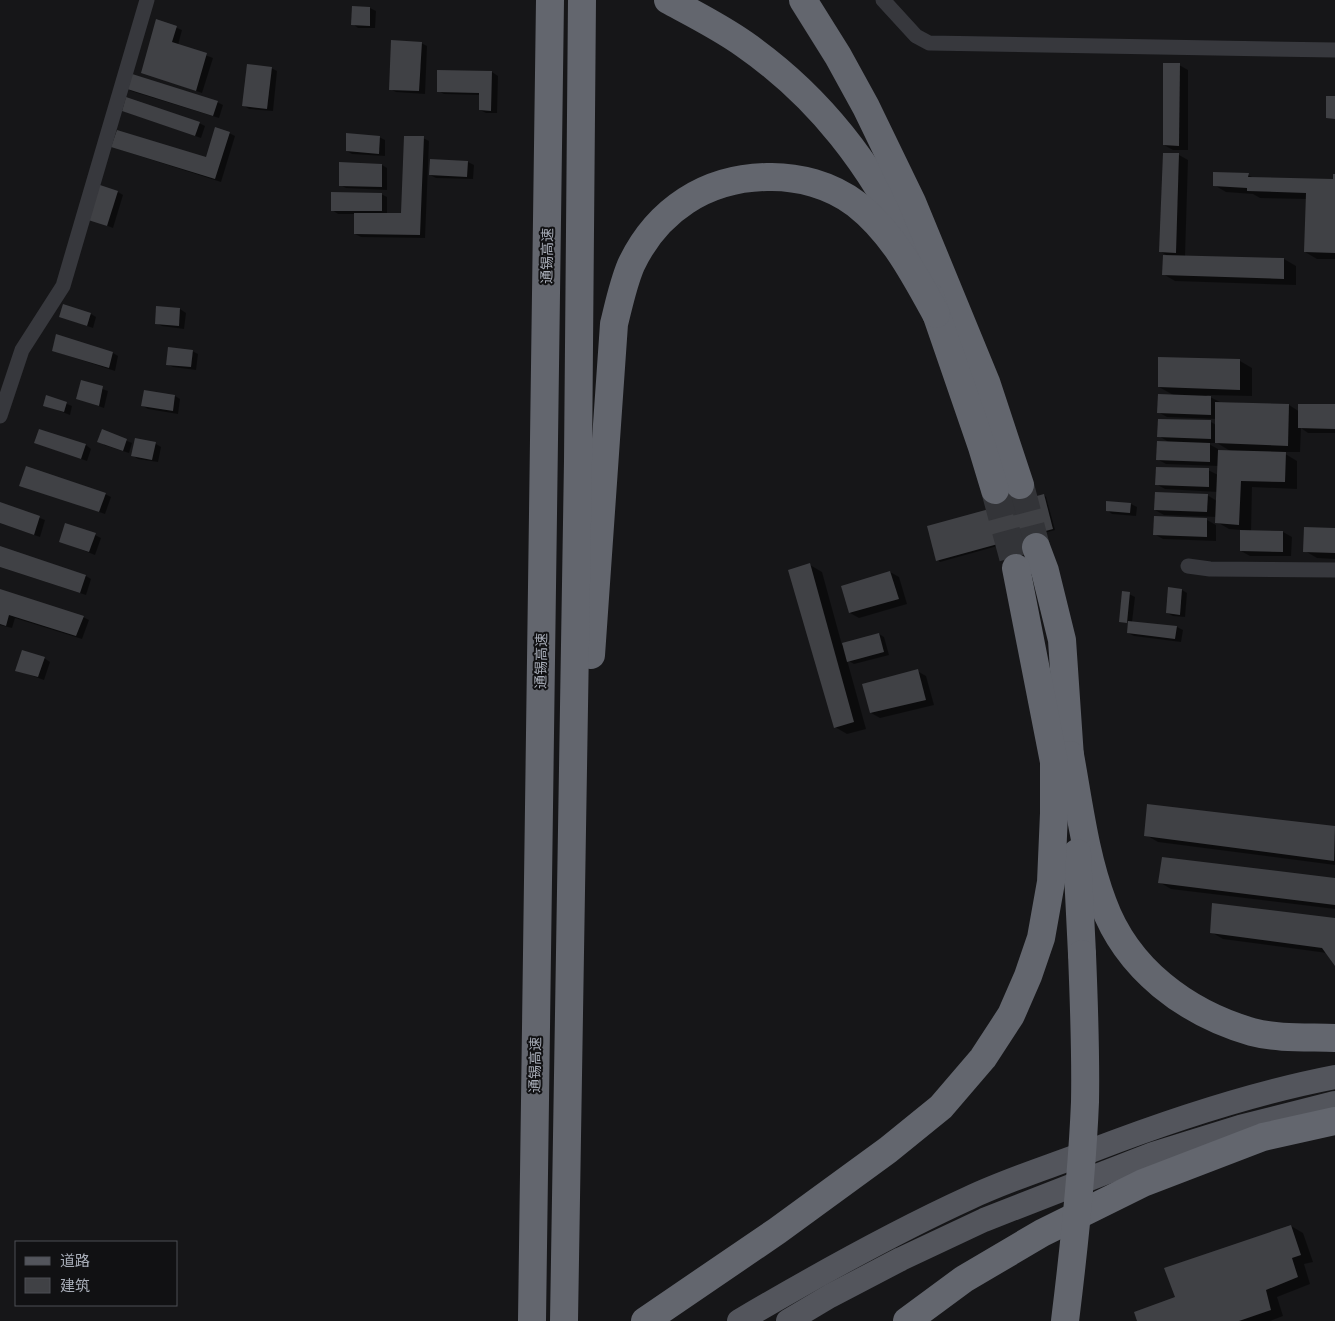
<svg xmlns="http://www.w3.org/2000/svg" width="1335" height="1321" font-family="Commissioner,'Noto Sans SC',sans-serif">
	<style>
		.shadow { fill: #0007; fill-rule: evenodd }
		.building { fill: #404145 }
		.lines { fill: none; stroke-linecap: round; stroke-linejoin: round }
		.highway-tunnel { stroke: #333438; stroke-width: 28; stroke-dasharray: 28 14; stroke-linecap: butt }
		.street { stroke: #37383d; stroke-width: 15 }
		.primary { stroke: #53555c; stroke-width: 24 }
		.highway { stroke: #63666e; stroke-width: 28 }
		.highway-bridge { stroke: #63666e; stroke-width: 28 }
		.labels { text-anchor: middle; stroke-width: 4; stroke-linejoin: round; paint-order: stroke }
		.street-label { font-size: 14px; fill: #a8adb8; stroke: #111113 }
	</style>
	<rect width="100%" height="100%" fill="#161618"/>
	<g class="shadow">
		<path d="M353,8H370L376,11L375,28H358L353,24Z"/>
		<path d="M157,20L182,30L178,45L213,58L202,93L142,72Z"/>
		<path d="M421,43L427,46L425,94L396,92L390,89Z"/>
		<path d="M1179,65L1188,70V150H1173L1164,145Z"/>
		<path d="M271,68L277,71L273,111L249,109L243,105Z"/>
		<path d="M439,71L492,72L498,76L497,113H486L480,110V95L444,94L438,91Z"/>
		<path d="M126,87L217,102L223,105L219,118L131,91Z"/>
		<path d="M123,111L199,123L205,126L201,138Z"/>
		<path d="M229,133L235,136L221,182L118,149L207,159Z"/>
		<path d="M379,137L385,140V156L352,154L347,151Z"/>
		<path d="M423,138L429,141L425,238L361,237L355,234V214H338L332,210L381,194L387,197V214L402,215Z"/>
		<path d="M1179,155L1188,160L1185,256L1284,259L1296,266V285L1175,281L1163,274L1168,256L1161,252Z"/>
		<path d="M431,161L468,162L474,165L473,179L436,178L430,175Z"/>
		<path d="M382,165L387,168V190L346,188L340,185Z"/>
		<path d="M1248,175L1254,178L1334,181L1335,175V259H1317L1305,252L1307,199L1260,198L1253,194L1226,192L1214,185Z"/>
		<path d="M118,192L123,195L113,228L87,218Z"/>
		<path d="M157,307L180,309L186,313L184,329L162,326L156,323Z"/>
		<path d="M91,314L96,317L93,328L61,317Z"/>
		<path d="M57,336L113,353L118,356L115,371L60,353L54,350Z"/>
		<path d="M192,351L198,354L196,370L173,367L167,364Z"/>
		<path d="M1240,361L1252,368V396L1206,395L1220,402L1289,405L1300,412L1335,406V433H1308L1301,428L1300,452H1282L1297,461V489L1252,487L1251,532H1283L1292,537L1291,556H1250L1241,551V530L1229,529L1217,522V517L1164,515L1155,510L1207,495L1217,501L1218,492L1165,489L1156,484L1208,470L1218,475V466L1166,464L1157,459L1170,443L1159,436L1211,422L1216,425V419L1167,417L1158,412L1175,396L1159,387ZM1207,443H1217L1232,452H1218V449Z"/>
		<path d="M82,382L108,391L104,408L78,399Z"/>
		<path d="M47,396L72,406L70,415L44,405Z"/>
		<path d="M175,396L180,399L178,414L148,409L143,406Z"/>
		<path d="M103,431L132,443L129,453L104,445Z"/>
		<path d="M36,443L86,445L91,449L87,461Z"/>
		<path d="M156,444L161,447L158,462L138,459L132,455Z"/>
		<path d="M21,485L105,494L111,497L105,514Z"/>
		<path d="M1044,495L1046,497L1055,530L940,562L938,560Z"/>
		<path d="M0,503L45,520L40,537L0,523Z"/>
		<path d="M1131,504L1137,507L1136,516L1112,514L1107,510Z"/>
		<path d="M1207,520L1216,525V541L1163,539L1154,534Z"/>
		<path d="M1335,529V559L1317,558L1305,551Z"/>
		<path d="M95,535L101,538L95,555L60,541Z"/>
		<path d="M0,547L86,576L91,579L86,595L0,567Z"/>
		<path d="M810,565L822,572L842,645L879,634L884,637L889,655L854,664L847,660L866,729L847,734L835,727Z"/>
		<path d="M890,572L899,577L907,604L859,618L850,613Z"/>
		<path d="M0,590L83,617L89,620L82,639L15,618L12,628L0,625Z"/>
		<path d="M1182,590L1187,593L1185,617L1173,616L1167,613Z"/>
		<path d="M1129,594L1135,597L1132,622L1177,627L1183,630L1181,642L1134,636L1128,633L1129,622L1122,618Z"/>
		<path d="M44,658L50,662L44,680L16,670Z"/>
		<path d="M917,671L926,676L934,705L880,718L871,713Z"/>
		<path d="M1148,805L1335,827V865L1158,842L1146,835Z"/>
		<path d="M1335,880V909L1171,889L1159,882Z"/>
		<path d="M1335,920V964L1327,953L1223,939L1211,932Z"/>
		<path d="M1291,1226L1303,1233L1313,1262L1304,1264L1310,1284L1277,1297L1283,1316L1270,1321H1138Z"/>
	</g>
	<g class="building">
		<path d="M352,6L370,7V26L351,25Z"/>
		<path d="M156,19L177,26L172,42L207,53L196,91L141,73Z"/>
		<path d="M391,40L422,42L419,91L389,90Z"/>
		<path d="M1163,63H1180L1179,146L1163,145Z"/>
		<path d="M247,64L272,67L267,109L242,106Z"/>
		<path d="M437,70L492,71L491,111L479,110V93L437,92Z"/>
		<path d="M129,73L218,101L213,116L124,88Z"/>
		<path d="M1326,96H1335V119L1326,118Z"/>
		<path d="M126,97L200,122L195,136L122,111Z"/>
		<path d="M215,127L230,132L215,179L111,147L117,130L206,157Z"/>
		<path d="M346,133L380,136L379,154L346,151Z"/>
		<path d="M404,136H424L420,235L354,234V213H401Z"/>
		<path d="M1163,153H1179L1176,253L1159,252Z"/>
		<path d="M430,159L468,161L467,177L429,175Z"/>
		<path d="M339,162L382,164V187L339,186Z"/>
		<path d="M1213,172L1249,173L1248,177L1333,179V174H1335V253L1304,252L1306,193L1247,191V188L1213,186Z"/>
		<path d="M97,184L118,191L107,226L85,219Z"/>
		<path d="M331,192L382,193V211H331Z"/>
		<path d="M1163,255L1284,258V279L1162,275Z"/>
		<path d="M63,304L91,313L87,326L59,317Z"/>
		<path d="M156,306L180,308L179,326L155,324Z"/>
		<path d="M56,334L113,352L109,368L52,351Z"/>
		<path d="M168,347L193,350L191,367L166,365Z"/>
		<path d="M1158,357L1240,359V390L1158,387Z"/>
		<path d="M81,380L103,386L99,406L76,399Z"/>
		<path d="M144,390L175,395L173,411L141,406Z"/>
		<path d="M1158,394L1211,396V415L1157,413Z"/>
		<path d="M46,395L67,402L64,412L43,406Z"/>
		<path d="M1215,402L1289,404L1288,446L1215,443Z"/>
		<path d="M1298,404H1335V429L1298,428Z"/>
		<path d="M1158,419L1211,420V439L1157,437Z"/>
		<path d="M39,429L86,444L81,459L34,443Z"/>
		<path d="M102,429L127,439L123,451L97,442Z"/>
		<path d="M135,438L156,442L152,460L131,456Z"/>
		<path d="M1157,441L1210,443V462L1156,460Z"/>
		<path d="M1218,450L1286,452L1285,482L1241,481L1239,525L1215,523Z"/>
		<path d="M26,466L106,493L99,512L19,486Z"/>
		<path d="M1156,467L1209,468V487L1155,485Z"/>
		<path d="M1155,492L1208,494L1207,512L1154,510Z"/>
		<path d="M1044,494L1053,529L936,561L927,526Z"/>
		<path d="M1106,501L1131,503L1130,513L1106,511Z"/>
		<path d="M0,502L40,516L34,535L0,523Z"/>
		<path d="M1154,516L1207,518V537L1153,535Z"/>
		<path d="M65,523L96,533L89,552L59,542Z"/>
		<path d="M1304,527L1335,528V553L1303,552Z"/>
		<path d="M1240,530L1283,531V552L1240,551Z"/>
		<path d="M0,546L86,575L80,593L0,567Z"/>
		<path d="M810,563L854,722L834,728L788,570Z"/>
		<path d="M890,571L899,599L849,613L841,586Z"/>
		<path d="M1168,587L1182,589L1180,615L1166,613Z"/>
		<path d="M0,589L84,616L76,636L9,615L6,626L0,624Z"/>
		<path d="M1122,591L1130,592L1127,623L1119,622Z"/>
		<path d="M1128,621L1177,626L1175,639L1127,633Z"/>
		<path d="M879,633L884,652L847,662L842,643Z"/>
		<path d="M22,650L45,657L38,677L15,671Z"/>
		<path d="M918,669L926,700L870,713L862,684Z"/>
		<path d="M1147,804L1335,826L1334,861L1144,836Z"/>
		<path d="M1162,857L1335,878V905L1158,883Z"/>
		<path d="M1212,903L1335,918V966L1322,948L1210,933Z"/>
		<path d="M1291,1225L1301,1255L1292,1258L1298,1277L1266,1290L1271,1310L1239,1321H1137L1134,1312L1175,1297L1164,1268Z"/>
	</g>
	<g class="lines">
		<g class="highway-tunnel">
			<path d="M1020,485L1036,547"/>
			<path d="M995,490L1016,568"/>
		</g>
		<g class="street">
			<path d="M883,0L916,36L929,43L1335,50"/>
			<path d="M0,416L22,350L63,286L147,0"/>
			<path d="M1188,566L1210,569L1335,570"/>
		</g>
		<g class="primary">
			<path d="M739,1321C814,1277 890,1234 969,1198C1009,1179 1052,1166 1093,1150C1171,1120 1252,1093 1335,1077"/>
			<path d="M788,1321L830,1296L901,1259L984,1220L1153,1154L1240,1127L1335,1103"/>
		</g>
		<g class="highway">
			<path d="M668,0C694,14 720,27 744,44C820,97 872,166 912,249"/>
			<path d="M803,0L838,56L866,107L912,202L986,382L1020,485"/>
			<path d="M930,296L982,447L995,490"/>
			<path d="M1036,547L1045,571L1062,640L1071,772"/>
			<path d="M591,655L614,324C619,304 623,284 631,265C657,210 706,178 767,177C798,176 831,185 856,204C893,233 914,274 936,314"/>
			<path d="M1070,755C1079,804 1085,856 1103,903C1127,969 1186,1013 1252,1032C1278,1039 1308,1037 1335,1038"/>
			<path d="M1077,853L1082,954"/>
			<path d="M532,1321L550,0"/>
			<path d="M564,1321L578,461L582,0"/>
			<path d="M645,1321L777,1231L888,1150L941,1107L983,1058L1011,1015L1028,976L1041,938L1051,882L1054,813V762L1016,568"/>
			<path d="M907,1321L964,1279L1042,1233L1143,1183L1263,1137L1335,1121"/>
		</g>
		<path class="highway-bridge" d="M1065,1321C1074,1248 1082,1175 1085,1102C1086,1052 1084,1003 1082,954"/>
	</g>
	<g class="labels">
		<g class="street-label">
			<text transform="translate(547 256) rotate(-89)" y="5">通锡高速</text>
			<text transform="translate(541 661) rotate(-89)" y="5">通锡高速</text>
			<text transform="translate(535 1065) rotate(-89)" y="5">通锡高速</text>
		</g>
	</g>
	<rect x="15" y="1241" width="162" height="65" fill="#111113" stroke="#4d4f55"/>
	<rect x="25" y="1257" width="25" height="8" fill="#53555c" stroke="#4d4f55"/>
	<text x="60" y="1266" font-size="15" fill="#a8adb8">道路</text>
	<rect x="25" y="1278" width="25" height="15" fill="#404145" stroke="#4d4f55"/>
	<text x="60" y="1291" font-size="15" fill="#a8adb8">建筑</text>
</svg>
